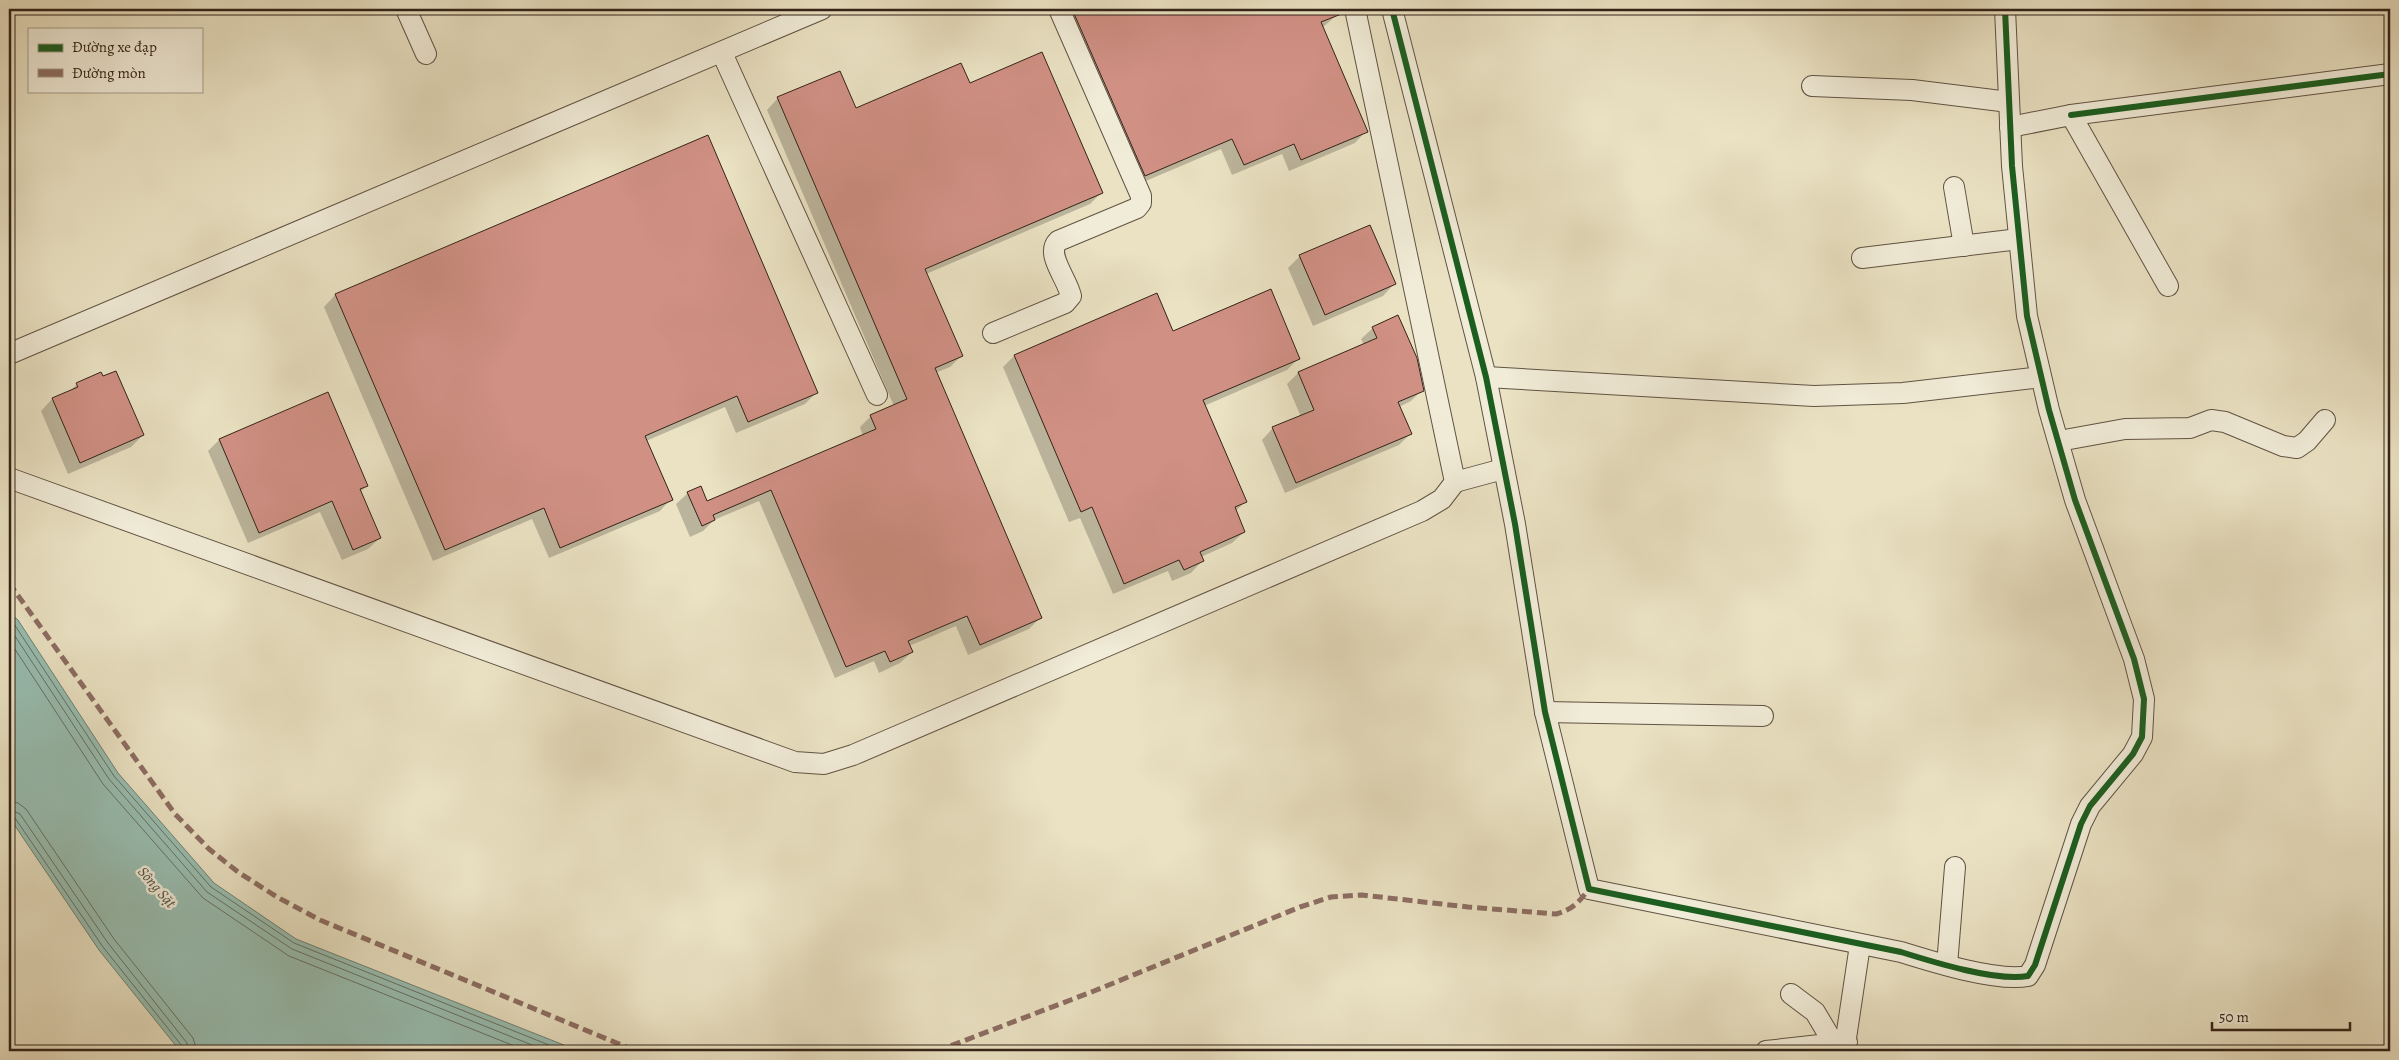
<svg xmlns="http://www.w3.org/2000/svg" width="2399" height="1060" font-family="Alegreya,serif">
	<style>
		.water { fill: #98beb1; stroke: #708074 }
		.shadow { fill: #0003 }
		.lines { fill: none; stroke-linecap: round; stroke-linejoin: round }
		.shore { stroke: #667064; stroke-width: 1 }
		.building { fill: #d09084; stroke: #332318 }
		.minor-casing { stroke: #615343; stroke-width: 22 }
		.minor { stroke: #f1ecd8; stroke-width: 20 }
		.quiet { stroke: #8d6e63; stroke-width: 5; stroke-dasharray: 10 5; stroke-linecap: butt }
		.cycleway-casing { stroke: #f1ecd8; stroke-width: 9 }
		.cycleway { stroke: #1b5e20; stroke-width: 6 }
		.labels { text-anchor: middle; stroke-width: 5; stroke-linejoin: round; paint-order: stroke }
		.water-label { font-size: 15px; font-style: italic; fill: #515246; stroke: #f1ecd8 }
	</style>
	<rect width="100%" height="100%" fill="#eae2c3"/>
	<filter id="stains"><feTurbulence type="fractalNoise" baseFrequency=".004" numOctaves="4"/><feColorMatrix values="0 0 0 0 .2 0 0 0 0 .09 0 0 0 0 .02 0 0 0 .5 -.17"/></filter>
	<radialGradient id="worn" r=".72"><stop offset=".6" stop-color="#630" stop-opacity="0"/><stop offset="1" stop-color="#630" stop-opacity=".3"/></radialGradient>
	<path class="water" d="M9,612L18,620L118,773L214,883L296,939L579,1051H180L99,950L9,817Z"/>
	<g class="shadow">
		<path d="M1058,9H1335L1338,14L1322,28L1366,131L1355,143L1289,171L1282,154L1232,175L1221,149L1134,186Z"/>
		<path d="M969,85L1101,193L1090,204L926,274L961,356L950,367L935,373L1040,618L1029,629L968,655L956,626L909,646L912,652L900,663L879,673L874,661L835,678L759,501L714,520L703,531L690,537L676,504L688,493L706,502L863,436L860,427L871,416L894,406L767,110L778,98L855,110Z"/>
		<path d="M707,137L817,392L805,404L736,433L725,407L646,441L671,499L660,511L549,558L532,519L433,561L324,307L335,295Z"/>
		<path d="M1300,256L1394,284L1383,296L1313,326L1288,268Z"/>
		<path d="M1156,295L1172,332L1299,358L1287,370L1204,406L1245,502L1235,512L1244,532L1232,543L1201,557L1202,561L1191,573L1172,581L1168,571L1113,594L1080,518L1069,522L1003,367L1014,356Z"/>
		<path d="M1373,328L1422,390L1411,401L1399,407L1410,434L1399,445L1285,493L1262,440L1273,428L1301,417L1287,384L1298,373L1364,345L1361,339Z"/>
		<path d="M77,384L143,435L131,447L68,474L41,411L52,399L68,393Z"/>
		<path d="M219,440L367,486L360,492L380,538L368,549L342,560L320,512L248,543L208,451Z"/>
	</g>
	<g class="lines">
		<g class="shore">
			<path d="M9,618L14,624L114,776L211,887L294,943L564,1051"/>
			<path d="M9,627L109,779L207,892L292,949L547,1051"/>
			<path d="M9,640L103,784L203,898L289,956L527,1051"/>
			<path d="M9,801L18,803L26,809L114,939L193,1038L197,1051"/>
			<path d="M9,809L20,814L108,943L187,1043L189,1051"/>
			<path d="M9,815L15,818L103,947L182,1046L183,1051"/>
		</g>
	</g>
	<g class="building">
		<path d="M1072,9H1343L1344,13L1321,22L1368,132L1301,160L1294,144L1244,165L1232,139L1145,176Z"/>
		<path d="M1042,52L1103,193L925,269L963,356L935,368L1042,618L980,645L967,616L908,641L913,652L890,662L885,651L846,667L771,490L713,515L715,520L702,526L687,492L701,486L707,501L876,429L870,415L907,399L777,97L840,71L856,108L961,63L970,83Z"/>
		<path d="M708,135L818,393L748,422L737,396L645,436L673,500L560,548L544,508L445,550L335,294Z"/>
		<path d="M1370,225L1396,284L1325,315L1299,255Z"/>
		<path d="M1271,289L1300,359L1203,400L1247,502L1235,507L1245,532L1200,552L1204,561L1184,570L1179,560L1124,584L1092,507L1081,512L1014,355L1157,293L1173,331Z"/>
		<path d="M1398,315L1417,358L1424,391L1398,402L1412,434L1296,483L1272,427L1314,410L1298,372L1377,338L1372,327Z"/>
		<path d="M116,371L144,435L80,463L52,398L78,387L76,383L101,372L103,376Z"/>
		<path d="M328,392L368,486L360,489L381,538L353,550L332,501L259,533L219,439Z"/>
	</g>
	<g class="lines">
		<defs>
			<g id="minor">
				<path d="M406,9L426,54"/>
				<path d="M1392,9L1486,377L1515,524L1545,712L1589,889L1901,952C1933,962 1997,982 2028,976L2035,965L2081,824L2090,806L2133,754L2142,737L2144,699L2134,659L2075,500L2049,410L2027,316L2012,166L2005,9"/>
				<path d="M722,53L877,395"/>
				<path d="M1812,86L1912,90L2009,102"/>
				<path d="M2071,115L2390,74"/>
				<path d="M2010,127L2071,115L2168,286"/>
				<path d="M1954,187L1964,246"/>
				<path d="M1862,258L2019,239"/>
				<path d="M993,333L1065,303L1071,296C1067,278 1045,254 1058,241L1137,208L1141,203V196L1059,9"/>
				<path d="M9,354L822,9"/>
				<path d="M1486,377L1814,396L1903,393L2041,377"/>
				<path d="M2059,441L2125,429L2190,428L2211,420L2225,422L2283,446L2297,448L2307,441L2325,420"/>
				<path d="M9,478L795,762L824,764L853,755L1422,511L1442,499L1455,482L1355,9"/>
				<path d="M1455,482L1503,469"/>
				<path d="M1545,712L1763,716"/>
				<path d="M1947,965L1955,867"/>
				<path d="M1791,994L1815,1012L1834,1044"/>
				<path d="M1766,1051L1847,1042"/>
				<path d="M1846,1051V1038L1860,945"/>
			</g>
		</defs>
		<use href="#minor" class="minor-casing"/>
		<use href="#minor" class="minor"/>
		<g class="quiet">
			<path d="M9,583L175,814L209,849L238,872L277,897L320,920L636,1051"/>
			<path d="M937,1051L1094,991L1300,907L1331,897L1362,895L1468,907L1556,914C1572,910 1579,902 1589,889"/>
		</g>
		<defs>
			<g id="cycleway">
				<path d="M1392,9L1486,377L1515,524L1545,712L1589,889L1901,952C1933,962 1997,982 2028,976L2035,965L2081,824L2090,806L2133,754L2142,737L2144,699L2134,659L2075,500L2049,410L2027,316L2012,166L2005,9"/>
				<path d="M2071,115L2390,74"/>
			</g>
		</defs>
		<use href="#cycleway" class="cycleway-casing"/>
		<use href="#cycleway" class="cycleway"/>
	</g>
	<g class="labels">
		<g class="water-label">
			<text transform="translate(157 887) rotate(49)" y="5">Sông Sặt</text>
		</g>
	</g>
	<rect width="2399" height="1060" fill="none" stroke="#eae2c3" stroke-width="30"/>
	<rect x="10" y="10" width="2379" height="1040" fill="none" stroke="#332318" stroke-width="2.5"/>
	<rect x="15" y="15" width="2369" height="1030" fill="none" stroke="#332318"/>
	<rect x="28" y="28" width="175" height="65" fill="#f1ecd8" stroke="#a59c8b"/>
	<rect x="38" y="44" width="25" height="8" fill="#1b5e20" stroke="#a59c8b"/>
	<text x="72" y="52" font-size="15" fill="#332318">Đường xe đạp</text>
	<rect x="38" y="69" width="25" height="8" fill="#8d6e63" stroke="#a59c8b"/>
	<text x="72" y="78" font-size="15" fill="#332318">Đường mòn</text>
	<path d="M2212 1022v8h138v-8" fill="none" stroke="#332318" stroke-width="2.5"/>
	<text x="2219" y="1022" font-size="15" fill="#332318" stroke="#f1ecd8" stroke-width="4" paint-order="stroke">50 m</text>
	<rect width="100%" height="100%" filter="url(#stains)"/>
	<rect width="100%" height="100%" fill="url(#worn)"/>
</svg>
